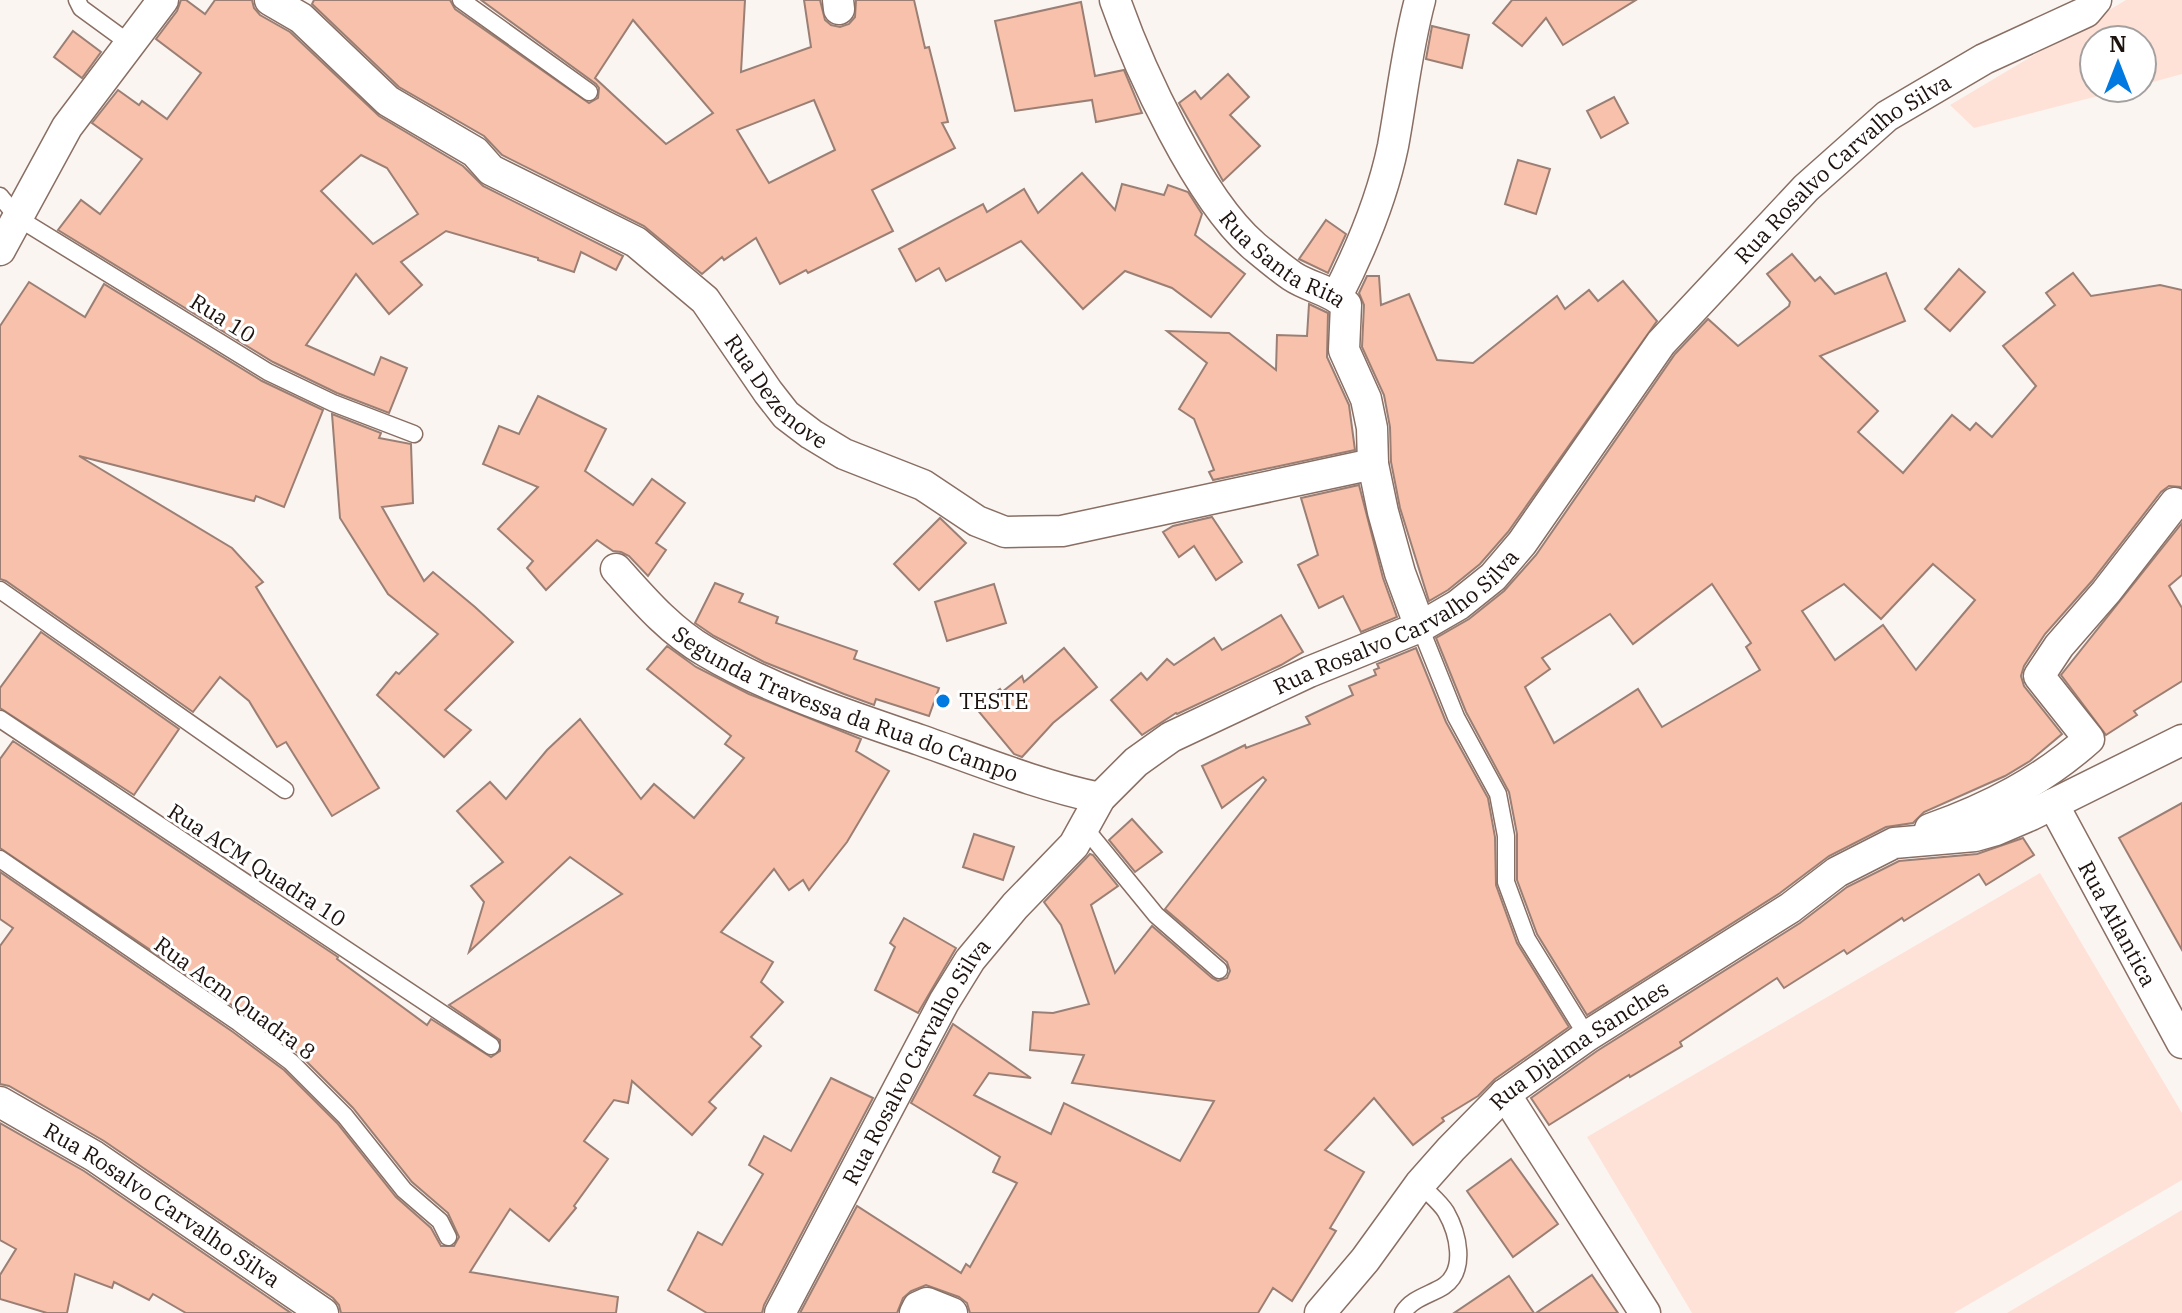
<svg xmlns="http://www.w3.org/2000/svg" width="2182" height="1313" font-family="'IBM Plex Serif',serif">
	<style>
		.green { fill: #fee2d7 }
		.building { fill: #f7c1ab; stroke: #9b7f74; stroke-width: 2; fill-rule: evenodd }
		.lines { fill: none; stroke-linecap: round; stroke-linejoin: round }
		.lane-casing { stroke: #896e63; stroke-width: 19 }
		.street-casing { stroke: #896e63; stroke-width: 33 }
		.lane { stroke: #fff; stroke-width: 16 }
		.street { stroke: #fff; stroke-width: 30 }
		.poi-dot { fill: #007ae1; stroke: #fff; stroke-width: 3 }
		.labels { text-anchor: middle; stroke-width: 6; stroke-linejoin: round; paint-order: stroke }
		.street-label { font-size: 22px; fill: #1c120e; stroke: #fff }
		.poi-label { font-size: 22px; fill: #1c120e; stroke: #fff; text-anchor: start }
	</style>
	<rect width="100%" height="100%" fill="#fbf5f2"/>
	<g class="green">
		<path d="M2126,0H2182V74L2142,85V40H2094V88H2129L1974,128L1950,105Z"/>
		<path d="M2040,873L2182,1113V1180L1954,1313H1692L1587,1137Z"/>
		<path d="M2182,1210V1313H2007Z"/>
	</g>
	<g class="building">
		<path d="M181,0H186L205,14L215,0H252L254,8L260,15L290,32L379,116L463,166L483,186L623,256L616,270L581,252L574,272L538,260V258L446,231L401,262L422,285L389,314L356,274L306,345L374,375L381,357L407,368L389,413L337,393L273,362L58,230L81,200L100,214L142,159L92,123L118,90L139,105L142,101L167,119L201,73L156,39L177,11ZM361,155L387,168L418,214L373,244L321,191Z"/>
		<path d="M314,0H450L455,9L589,103L598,98L599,88L596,84L481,0H745L741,72L811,47L804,0H820L825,20L831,25L840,27L849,24L855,17L856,0H914L925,48L929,47L948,122L942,123L955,148L872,190L893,231L808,273L806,270L780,284L756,238L724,260L722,257L702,274L644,226L502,155L484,136L399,87L312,4ZM633,20L713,113L666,144L595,78ZM814,100L835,150L769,183L737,130Z"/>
		<path d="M1512,0H1636L1563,45L1546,18L1522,46L1493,23Z"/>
		<path d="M1081,2L1095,76L1124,70L1142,113L1096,122L1092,100L1015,111L995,21Z"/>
		<path d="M1432,26L1469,35L1462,68L1426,59Z"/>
		<path d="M73,31L101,52L82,78L54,57Z"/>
		<path d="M1228,74L1249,97L1230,115L1260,146L1223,181L1179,103L1195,91L1201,99Z"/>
		<path d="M1614,97L1628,123L1601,138L1587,111Z"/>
		<path d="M1518,160L1550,169L1536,214L1505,204Z"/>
		<path d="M1082,173L1115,210L1122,184L1164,195L1168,185L1188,192L1202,214L1195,235L1245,274L1211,317L1172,288L1125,271L1083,309L1021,241L946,281L939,268L916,281L899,249L983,204L987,212L1024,189L1038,213Z"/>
		<path d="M1326,220L1346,234L1328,273L1299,259Z"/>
		<path d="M1792,254L1815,281L1820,277L1835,294L1886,273L1905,321L1820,356L1878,411L1858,432L1903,473L1952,415L1970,430L1976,423L1992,437L2036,386L2003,346L2055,305L2046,293L2073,273L2091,296L2160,285L2182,290V487L2169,486L2161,492L2092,581L2045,634L2024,666L2021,676L2024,686L2062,734L2030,761L2005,776L1924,812L1913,823L1886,827L1829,856L1780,893L1587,1015L1537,934L1517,880V834L1509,792L1466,712L1436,638L1469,619L1504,591L1536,555L1675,354L1708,319L1738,346L1789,306L1790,302L1767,274ZM1933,564L1975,600L1916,670L1883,625L1835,660L1802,611L1844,584L1881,619ZM1712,584L1751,643L1746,647L1760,670L1662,727L1638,689L1554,743L1525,687L1550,669L1542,658L1610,614L1633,644Z"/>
		<path d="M1959,269L1985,292L1950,331L1925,309Z"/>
		<path d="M1367,276H1379L1381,305L1409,294L1437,360L1473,363L1557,296L1565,309L1589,290L1598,301L1623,281L1657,321L1508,532L1480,564L1448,590L1429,601L1400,508L1391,462L1390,427L1384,395L1362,347L1364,305L1359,293Z"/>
		<path d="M29,282L85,317L104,284L262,381L323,410L284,507L256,496L254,501L79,456L232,548L263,582L256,587L379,788L332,816L286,742L277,747L249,701L220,677L193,712L6,581L0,579V326Z"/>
		<path d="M1309,304L1328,313L1327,357L1349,405L1355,450L1213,480L1209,472L1214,470L1194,419L1179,409L1207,363L1167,331L1229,333L1276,370L1277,335L1307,336Z"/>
		<path d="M538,396L606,429L585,471L633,505L652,479L685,503L656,543L666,550L648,576L629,556L621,552L613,551L597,540L546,590L527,568L533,561L498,529L538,487L483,464L499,426L519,434Z"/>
		<path d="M332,414L381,433L379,438L411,444L413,503L382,507L424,581L433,572L475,607L513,642L445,710L471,730L444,757L377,695L396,672L399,674L438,634L388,594L340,518Z"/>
		<path d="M1359,485L1383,578L1397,617L1361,632L1343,596L1319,608L1298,565L1318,555L1301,498Z"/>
		<path d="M1212,517L1242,562L1216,580L1194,546L1179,557L1163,532L1173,526Z"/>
		<path d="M940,518L966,543L919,590L894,564Z"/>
		<path d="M2182,523V575L2169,586L2182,608V681L2134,711L2137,715L2106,735L2061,675Z"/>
		<path d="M715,583L743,594L739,602L778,617L776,623L857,651L854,659L939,688L929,716L876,699L874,705L844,694L764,662L714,636L695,623Z"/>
		<path d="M994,584L1006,623L947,641L935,602Z"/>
		<path d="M1281,615L1303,652L1281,665L1177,714L1176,713L1142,735L1111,700L1141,673L1147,680L1167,659L1174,665L1214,638L1222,650Z"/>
		<path d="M41,632L179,729L134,795L0,708V688Z"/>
		<path d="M667,646L696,667L749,694L861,739L856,751L889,771L847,842L809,890L803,880L789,890L774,869L721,932L773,962L761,982L783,1002L751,1037L761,1046L709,1102L716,1108L692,1135L632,1081L628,1103L614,1100L584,1141L608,1159L574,1206L576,1208L549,1241L510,1209L470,1272L618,1297L616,1313H341L339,1305L333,1298L104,1141L9,1086L0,1084V946L13,928L0,919V872L233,1032L284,1070L337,1123L396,1197L431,1228L441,1246H454L459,1237L448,1213L412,1182L353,1108L299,1054L245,1014L0,848V759L13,741L338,957L337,959L427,1025L431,1019L491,1057L500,1051V1040L449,1005L622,894L570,857L469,952L484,902L471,886L503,862L457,811L490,782L506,799L547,750L580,719L641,799L654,784L694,818L744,758L725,744L731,736L647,669Z"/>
		<path d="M1064,648L1097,687L1053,723L1022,757L1014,754L975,707L1000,689L1002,692L1022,676L1024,682Z"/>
		<path d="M1416,648L1446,722L1488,798L1495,837L1496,885L1517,943L1569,1027L1495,1079L1478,1096L1442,1118L1444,1121L1413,1145L1374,1098L1325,1150L1364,1172L1330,1228L1336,1231L1292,1301L1273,1288L1258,1313H970L967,1303L959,1297L926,1285L911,1291L903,1298L897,1313H800L857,1206L961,1273L966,1264L970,1267L1017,1183L993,1172L1000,1157L911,1103L953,1024L1031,1078L989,1073L974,1095L1051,1134L1064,1103L1180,1161L1214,1101L1072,1083L1084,1055L1030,1050L1033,1012L1053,1013L1089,1004L1061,925L1044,902L1090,854L1093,855L1118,886L1091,905L1115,973L1152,926L1212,978L1218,981L1227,978L1230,971L1227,962L1165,909L1266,780L1263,777L1222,808L1202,766L1245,745L1246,748L1310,724L1306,717L1353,695L1349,686L1376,675L1374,670L1379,668L1377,664Z"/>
		<path d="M2182,803V950L2119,838Z"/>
		<path d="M1132,819L1162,852L1135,872L1109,840Z"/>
		<path d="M974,834L1014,847L1003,880L963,867Z"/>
		<path d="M2023,838L2034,855L1986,885L1979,874L1904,921L1902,918L1847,954L1844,950L1784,988L1777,978L1680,1042L1682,1046L1630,1077L1629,1075L1549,1125L1531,1098L1597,1051L1800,923L1847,887L1899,861L1977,854Z"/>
		<path d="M904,918L956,948L918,1013L875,990L895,947L890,943Z"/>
		<path d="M831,1078L873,1098L764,1305L762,1313H707L668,1290L698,1232L722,1245L763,1174L749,1165L764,1136L791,1151Z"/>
		<path d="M0,1123L84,1171L291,1313H186L153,1294L149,1300L114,1282L112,1288L75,1274L67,1313H47L0,1299V1275L16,1249L0,1240Z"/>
		<path d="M1511,1159L1558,1224L1513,1257L1467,1191Z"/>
		<path d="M1592,1275L1618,1313H1536Z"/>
		<path d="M1509,1276L1534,1313H1454Z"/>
	</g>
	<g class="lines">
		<defs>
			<g id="lane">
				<path d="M77,0L81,8L129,43"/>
				<path d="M461,0L589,92"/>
				<path d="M0,196L18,218L268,372L333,403L414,434"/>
				<path d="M0,590L285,790"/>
				<path d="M1420,627L1456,717L1498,794L1506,836V882L1527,939L1587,1036"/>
				<path d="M0,719L491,1046"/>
				<path d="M1084,827L1156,915L1219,970"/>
				<path d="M0,859L239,1023L291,1062L345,1116L404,1190L440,1221L448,1237"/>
				<path d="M1403,1313C1412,1298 1430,1295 1444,1286C1467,1270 1458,1233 1446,1212C1440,1202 1428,1193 1420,1184"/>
			</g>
			<g id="street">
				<path id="s1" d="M270,0L301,18L388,101L475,152L491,170L636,242L705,300L768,392L786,415L811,434L844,454L923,485L977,521L1005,532L1062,531L1373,464"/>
				<path d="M838,0L839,9"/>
				<path id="s2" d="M1115,0C1139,69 1199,199 1254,246C1266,256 1279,267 1292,276C1310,288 1332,290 1346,305L1344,350L1366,399L1372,428L1373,464L1383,512L1400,573L1420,627"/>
				<path d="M0,250L67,127L163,0"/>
				<path d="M1337,296C1361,249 1382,199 1393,146C1402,97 1407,48 1420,0"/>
				<path id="s3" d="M616,569C643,599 669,630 705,651C772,691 847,715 920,740C980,761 1038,785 1100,798"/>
				<path id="s4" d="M2053,804L2182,1043"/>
				<path d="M1930,829C1989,808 2042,781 2089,739L2039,676L2059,646L2106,592L2175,503"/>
				<path d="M1505,1094L1645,1313"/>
				<path id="s5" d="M0,1102L94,1156L323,1313"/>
				<path id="s6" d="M780,1313L944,1002L970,960L1015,906L1074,845L1100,798L1136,762L1171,737L1309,672L1420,627L1458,605L1493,577L1522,543L1661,343L1806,188L1887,116L1984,59L2086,12L2096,0"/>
				<path d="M915,1313L918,1307L927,1303L952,1313"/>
				<path id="s7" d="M1320,1313L1365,1260L1420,1184L1451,1149L1505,1094L1587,1036L1790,908L1837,872L1894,843L1975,836L1996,830L2031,815L2182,740"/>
			</g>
		</defs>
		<use href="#lane" class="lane-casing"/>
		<use href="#street" class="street-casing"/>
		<use href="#lane" class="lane"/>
		<use href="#street" class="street"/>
	</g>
	<circle class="poi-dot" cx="943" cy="701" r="8"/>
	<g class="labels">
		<g class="street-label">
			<text dy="8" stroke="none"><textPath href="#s6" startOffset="1606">Rua Rosalvo Carvalho Silva</textPath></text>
			<text dy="8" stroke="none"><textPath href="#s2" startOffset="316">Rua Santa Rita</textPath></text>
			<text transform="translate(223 318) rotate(32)" y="8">Rua 10</text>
			<text dy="8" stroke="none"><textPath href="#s1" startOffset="650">Rua Dezenove</textPath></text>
			<text dy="8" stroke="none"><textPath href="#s6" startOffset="958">Rua Rosalvo Carvalho Silva</textPath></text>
			<text dy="8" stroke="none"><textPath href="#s3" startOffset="272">Segunda Travessa da Rua do Campo</textPath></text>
			<text transform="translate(257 865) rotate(33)" y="8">Rua ACM Quadra 10</text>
			<text dy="8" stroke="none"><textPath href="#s4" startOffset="136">Rua Atlantica</textPath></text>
			<text transform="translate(235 998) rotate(36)" y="8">Rua Acm Quadra 8</text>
			<text dy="8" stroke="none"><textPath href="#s7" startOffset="376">Rua Djalma Sanches</textPath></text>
			<text dy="8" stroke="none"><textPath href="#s6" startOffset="286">Rua Rosalvo Carvalho Silva</textPath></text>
			<text dy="8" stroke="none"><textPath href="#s5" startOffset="192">Rua Rosalvo Carvalho Silva</textPath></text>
		</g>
		<g class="poi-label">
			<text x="959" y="709">TESTE</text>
		</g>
	</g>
	<g transform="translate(2118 64)"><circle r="38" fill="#ffffff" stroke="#a4a09f" stroke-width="2"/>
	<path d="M0-6L14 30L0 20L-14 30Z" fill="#007ae1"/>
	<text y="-12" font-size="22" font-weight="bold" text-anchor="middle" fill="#1c120e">N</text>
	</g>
</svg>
